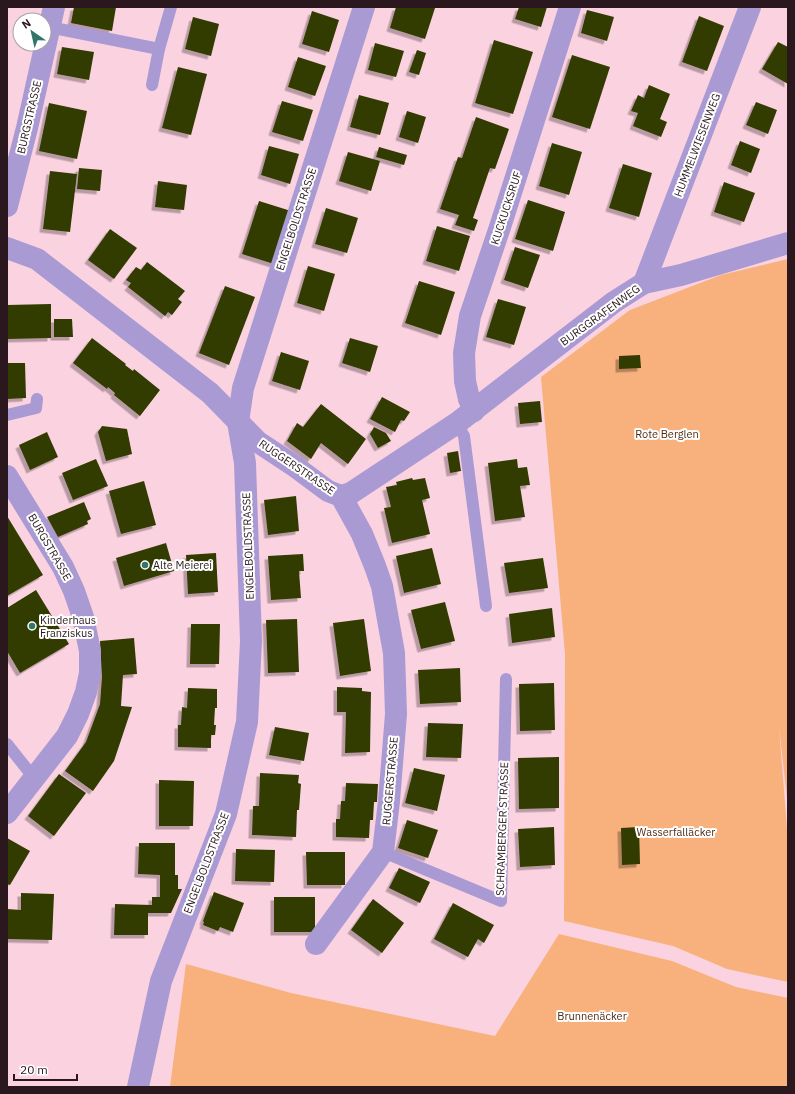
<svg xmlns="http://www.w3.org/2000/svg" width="795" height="1094" font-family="'IBM Plex Sans',sans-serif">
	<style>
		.green { fill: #f8b17c }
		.building { fill: #333a00; filter: url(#shadow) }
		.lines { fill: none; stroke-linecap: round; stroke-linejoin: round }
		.lane { stroke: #aa9ad4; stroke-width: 12 }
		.street { stroke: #aa9ad4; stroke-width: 22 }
		.poi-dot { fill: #337668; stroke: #fff; stroke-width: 1.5 }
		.labels { text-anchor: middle; stroke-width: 4; stroke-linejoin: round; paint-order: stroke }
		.street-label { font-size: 11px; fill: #2a181e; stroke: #fff }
		.park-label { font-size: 11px; fill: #4e2d11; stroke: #fff }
		.poi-label { font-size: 11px; fill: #2a181e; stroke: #fff; text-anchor: start }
	</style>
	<defs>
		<filter id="shadow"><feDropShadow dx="-3.5" dy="3.5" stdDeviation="0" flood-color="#0004"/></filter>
	</defs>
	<rect width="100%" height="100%" fill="#fbd2df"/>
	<g class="green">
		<path d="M788,259V807L779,727L788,841V982L727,969L673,946L564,921L565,654L541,377L630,310L721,275Z"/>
		<path d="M559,934L672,961L736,987L788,998V1087H170L186,964L291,993L495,1036Z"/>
	</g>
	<g class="building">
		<path d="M74,7H116L112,31L71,23Z"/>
		<path d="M396,7H431L435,8L425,39L390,28Z"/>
		<path d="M519,7H547L541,27L515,19Z"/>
		<path d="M587,10L614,17L607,41L581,33Z"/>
		<path d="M312,11L339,20L329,52L302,44Z"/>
		<path d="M699,16L724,26L707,71L682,62Z"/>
		<path d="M193,17L219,24L211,56L185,49Z"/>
		<path d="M494,40L533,52L513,114L475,103Z"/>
		<path d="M778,42L788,47V84L762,69Z"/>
		<path d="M375,43L404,51L396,77L368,70Z"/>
		<path d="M62,47L94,52L89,80L57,74Z"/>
		<path d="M417,50L426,53L419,75L409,72Z"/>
		<path d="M572,55L610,67L590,129L552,117Z"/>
		<path d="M298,57L326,66L315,96L288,87Z"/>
		<path d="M178,67L207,74L191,135L162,128Z"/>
		<path d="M649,85L670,94L660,119L667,122L661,137L633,126L638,113L631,111L638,95L644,98Z"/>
		<path d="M359,95L389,103L380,135L350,127Z"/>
		<path d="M282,101L313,110L303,141L272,132Z"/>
		<path d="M756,102L777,110L768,134L746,125Z"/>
		<path d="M49,103L87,111L77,159L39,151Z"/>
		<path d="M407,111L426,117L418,143L399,137Z"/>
		<path d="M476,117L509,129L495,169L490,168L473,218L478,220L474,231L455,225L459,215L440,209L458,157L462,158Z"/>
		<path d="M740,141L760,149L751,173L731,165Z"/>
		<path d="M552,143L582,152L569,195L539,186Z"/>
		<path d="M269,146L299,154L290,184L261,175Z"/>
		<path d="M379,147L407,155L404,165L376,157Z"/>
		<path d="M348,152L380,161L371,191L339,181Z"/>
		<path d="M623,164L652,173L639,217L609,208Z"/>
		<path d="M79,168L102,170L100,191L77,189Z"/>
		<path d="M50,171L77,174L70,232L43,229Z"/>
		<path d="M158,181L187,185L184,210L155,207Z"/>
		<path d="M724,182L755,193L744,222L714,212Z"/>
		<path d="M528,200L565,212L553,251L515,239Z"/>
		<path d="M259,201L291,211L274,264L242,254Z"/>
		<path d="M326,208L358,218L347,253L315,244Z"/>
		<path d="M437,226L470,236L459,271L426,261Z"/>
		<path d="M110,229L137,248L114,279L88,260Z"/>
		<path d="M515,247L540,255L528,288L504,280Z"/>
		<path d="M147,262L185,291L178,299L182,302L172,315L168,312L165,316L128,287L131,283L126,280L136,267L141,270Z"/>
		<path d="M308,266L335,274L324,311L297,303Z"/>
		<path d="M419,281L455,292L441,335L405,323Z"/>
		<path d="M225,286L255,297L229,365L199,353Z"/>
		<path d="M498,299L526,307L514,345L486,337Z"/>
		<path d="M51,304V338L7,339V305Z"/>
		<path d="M54,319H72L73,337H54Z"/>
		<path d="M92,338L126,364L125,365L133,371L134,369L160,390L140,416L114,395L115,393L108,387L107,389L73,363Z"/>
		<path d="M350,338L378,346L370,372L342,363Z"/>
		<path d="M281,352L309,361L300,390L272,381Z"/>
		<path d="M640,355L641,368L619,369V356Z"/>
		<path d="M7,363H25L26,398L7,399Z"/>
		<path d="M382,397L410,412L404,421L401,420L395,432L370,419Z"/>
		<path d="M540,401L542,422L520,424L518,403Z"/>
		<path d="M321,404L366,439L348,464L321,443L311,459L287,441L297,423L303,427Z"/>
		<path d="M102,426L127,429L132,454L106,461L98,432Z"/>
		<path d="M374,427L386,433L391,441L378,448L370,434Z"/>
		<path d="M47,432L58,457L30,470L19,445Z"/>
		<path d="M458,451L461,471L450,473L447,453Z"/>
		<path d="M96,459L108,486L73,500L62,473Z"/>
		<path d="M517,459L518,468L527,467L530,485L520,486L525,517L495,521L488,463Z"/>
		<path d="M412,478L413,480L425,478L430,498L422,500L430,534L392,543L384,508L391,507L386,487L397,485L396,482Z"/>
		<path d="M144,481L156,525L121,534L109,491Z"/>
		<path d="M296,496L299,531L268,535L264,500Z"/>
		<path d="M84,502L91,519L87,521L88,524L58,537L47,517Z"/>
		<path d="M7,516L43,575L7,596Z"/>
		<path d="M166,543L174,571L124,586L116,558Z"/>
		<path d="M432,548L441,584L404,593L396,556Z"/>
		<path d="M216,553L218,592L188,594L186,555Z"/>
		<path d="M303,554L304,571H299L301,598L271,600L268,556Z"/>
		<path d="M543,558L548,588L509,593L504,563Z"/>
		<path d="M36,590L69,644L20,673L7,651V608Z"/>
		<path d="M445,602L455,641L421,649L411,610Z"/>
		<path d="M552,608L555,637L512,643L509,614Z"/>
		<path d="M297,619L299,672L268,673L266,620Z"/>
		<path d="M364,619L371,671L340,676L333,623Z"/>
		<path d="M191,624H220L219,664H190Z"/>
		<path d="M134,638L137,674L123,675L121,706L132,707L114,761L93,791L65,771L86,742L100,704L102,677L100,641Z"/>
		<path d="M460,668L461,702L420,704L418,670Z"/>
		<path d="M554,683L555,730L520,731L519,684Z"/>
		<path d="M337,687L362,688V691L371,692L370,752L345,753L346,712H337Z"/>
		<path d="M188,688L217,689V708H215L214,725H216L215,735H211V748L178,747V725H181L182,707L187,708Z"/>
		<path d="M428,723L463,724L461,758L426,757Z"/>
		<path d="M275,727L309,733L304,761L269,755Z"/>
		<path d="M559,757V808L519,809L518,758Z"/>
		<path d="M414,768L445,775L437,811L405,803Z"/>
		<path d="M260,773L299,775L298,783L301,784L299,810H297L296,837L252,835L253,806H259Z"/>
		<path d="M59,774L86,793L54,836L28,816Z"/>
		<path d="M159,780L194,781L193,826H159Z"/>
		<path d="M346,783L378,784L377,802H374L373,820H370L369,838L336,837V819H340L341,801H345Z"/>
		<path d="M407,820L438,830L428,858L398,848Z"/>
		<path d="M554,827L555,865L520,867L518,829Z"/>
		<path d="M639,827L640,864L622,865L621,828Z"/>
		<path d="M7,838L30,851L10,885L7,884Z"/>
		<path d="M139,843H175V875H178V889H182L171,913H148V935H114L115,904L152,905V897H160V875L138,874Z"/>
		<path d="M236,849L275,850L274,882L235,881Z"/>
		<path d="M306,852H345V885H307Z"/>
		<path d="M399,868L430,882L420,903L389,888Z"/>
		<path d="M214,892L244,903L233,932L220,927L218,931L203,925L204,922L203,921Z"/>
		<path d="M21,893L54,894L52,940L7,939V909L21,910Z"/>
		<rect x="274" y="897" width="41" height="35"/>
		<path d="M373,899L404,923L382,953L351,930Z"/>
		<path d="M453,903L494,925L484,943L478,939L468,957L434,939Z"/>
	</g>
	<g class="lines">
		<g class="lane">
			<path d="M49,27L159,49L171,7"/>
			<path d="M152,85L159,49"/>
			<path d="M7,415L36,408L37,399"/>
			<path d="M457,423L464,436L486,606"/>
			<path d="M7,744L34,778"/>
			<path d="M383,852L501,901L506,679"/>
		</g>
		<g class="street">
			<path d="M7,206L27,128L54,7"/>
			<path d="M7,248L37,259L210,393L258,442L293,465L328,491L341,496L362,534L375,566L382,586L394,653L396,714L389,801L383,852L316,944"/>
			<path d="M644,283L750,7"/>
			<path d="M474,411L469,399L465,381L464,353L470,316L501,224L570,7"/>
			<path d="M7,476L63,567L74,591L83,617L90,651V673L86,692L78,714L67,736L7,813"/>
			<path d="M341,496L351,493L457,423L614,302L644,283L681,275L788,243"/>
			<path d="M138,1087L161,981L226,814L247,722L251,641L245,463L238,422L243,388L364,7"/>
		</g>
	</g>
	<g class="poi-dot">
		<circle cx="145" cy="565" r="4"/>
		<circle cx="32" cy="626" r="4"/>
	</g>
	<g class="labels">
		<g class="street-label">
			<text transform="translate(29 117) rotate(-77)" y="4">BURGSTRASSE</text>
			<text transform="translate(697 145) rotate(-69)" y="4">HUMMELWIESENWEG</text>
			<text transform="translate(506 208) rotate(-72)" y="4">KUCKUCKSRUF</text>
			<text transform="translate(296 219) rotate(-72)" y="4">ENGELBOLDSTRASSE</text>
			<text transform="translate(600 315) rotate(-36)" y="4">BURGGRAFENWEG</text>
			<text transform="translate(297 467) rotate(34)" y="4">RUGGERSTRASSE</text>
			<text transform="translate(248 546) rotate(-92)" y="4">ENGELBOLDSTRASSE</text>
			<text transform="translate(50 547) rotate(60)" y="4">BURGSTRASSE</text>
			<text transform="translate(390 781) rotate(-85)" y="4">RUGGERSTRASSE</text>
			<text transform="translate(502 829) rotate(-88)" y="4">SCHRAMBERGER STRASSE</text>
			<text transform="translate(206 863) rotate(-69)" y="4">ENGELBOLDSTRASSE</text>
		</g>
		<g class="park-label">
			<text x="667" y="438">Rote Berglen</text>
			<text x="676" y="836">Wasserfalläcker</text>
			<text x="592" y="1020">Brunnenäcker</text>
		</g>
		<g class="poi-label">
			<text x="153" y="569">Alte Meierei</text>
			<text x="40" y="624">Kinderhaus<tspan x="40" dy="13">Franziskus</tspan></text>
		</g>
	</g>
	<rect width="795" height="1094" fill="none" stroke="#2a181e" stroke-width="16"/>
	<g transform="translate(32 32) rotate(326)"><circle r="19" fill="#ffffff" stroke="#aaa3a5"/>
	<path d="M0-3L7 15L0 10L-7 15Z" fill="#337668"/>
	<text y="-6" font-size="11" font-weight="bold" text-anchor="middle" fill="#2a181e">N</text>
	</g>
	<path d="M14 1074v6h63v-6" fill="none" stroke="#2a181e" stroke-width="2"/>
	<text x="20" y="1074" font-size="12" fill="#2a181e" stroke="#ffffff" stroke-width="3" paint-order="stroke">20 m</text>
</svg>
